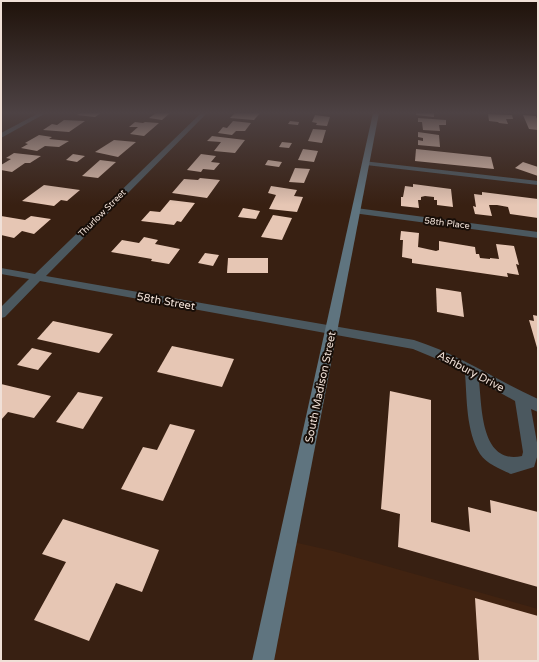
<svg xmlns="http://www.w3.org/2000/svg" width="539" height="662" font-family="'Varela Round',sans-serif">
	<style>
		.built { fill: #412311 }
		.building { fill: #e6c6b4 }
		.lines { fill: none; stroke-linecap: round; stroke-linejoin: round }
		.street { fill: #4b585f; fill-rule: evenodd }
		.secondary { fill: #5f747f; fill-rule: evenodd }
		.labels { text-anchor: middle; stroke-width: 4; stroke-linejoin: round; paint-order: stroke }
		.far-street-label { font-size: 9px; fill: #f0e0d7; stroke: #170d07 }
		.street-label { font-size: 11px; fill: #f0e0d7; stroke: #170d07 }
	</style>
	<rect width="100%" height="100%" fill="#382012"/>
	<path class="built" d="M280,539L333,551L538,609V661H255Z"/>
	<g class="building">
		<path d="M81,113H101L95,117L77,115Z"/>
		<path d="M156,113H170L162,120L149,118Z"/>
		<path d="M235,113H260L254,120L230,118Z"/>
		<path d="M416,113H434V117L416,115Z"/>
		<path d="M488,114L512,115L513,119H506L508,124L499,123L498,122L489,121Z"/>
		<path d="M315,115L330,117L327,126L316,125L317,123L312,122Z"/>
		<path d="M523,115L536,116L538,121V130L529,129Z"/>
		<path d="M418,118L446,120V125H439L440,131L423,130L422,122H418Z"/>
		<path d="M64,120L85,121L69,132L43,130L52,124L57,125Z"/>
		<path d="M233,121L251,123L245,131H236L232,135L218,133L223,127L227,128Z"/>
		<path d="M290,121L299,122L298,125L288,124Z"/>
		<path d="M135,122L143,123L145,122L159,123L144,136L130,134L138,127H129Z"/>
		<path d="M313,129L326,130L322,143L308,141Z"/>
		<path d="M418,132L439,135L440,147L418,145V140L423,141V138L418,137Z"/>
		<path d="M39,135L52,137L49,139L69,141L59,147L45,146L37,151L21,148L28,144L25,143Z"/>
		<path d="M212,136L245,140L235,153L214,151L221,142L207,141Z"/>
		<path d="M114,140L136,142L118,157L95,152Z"/>
		<path d="M282,142L292,143L289,148L279,147Z"/>
		<path d="M303,149L318,151L314,162L298,160Z"/>
		<path d="M416,149L491,157L494,169L415,161Z"/>
		<path d="M14,153L41,156L30,163H25L12,172L1,170V165L11,159L6,158Z"/>
		<path d="M73,154L85,156L77,162L66,160Z"/>
		<path d="M201,154L216,156L211,162L220,163L214,170L203,169L201,172L187,170Z"/>
		<path d="M100,160L116,162L98,178L82,176Z"/>
		<path d="M268,160L282,162L279,167L265,165Z"/>
		<path d="M523,162L538,167V176L515,168Z"/>
		<path d="M295,168L310,169L304,183L289,182Z"/>
		<path d="M200,178L220,180L207,198L172,193L184,179L198,180Z"/>
		<path d="M413,184L451,189L453,207L437,205V200H434V197L425,196L421,197V200H418L419,208L401,206V197H403L405,186L413,187Z"/>
		<path d="M44,185L80,190L67,201L61,200L54,206L22,201Z"/>
		<path d="M271,186L297,190L294,196L303,197L297,212L269,209L276,195L268,193Z"/>
		<path d="M482,192L538,199V218L510,214L508,207L497,205H489L492,216L475,214L473,206L476,207L474,194L482,195Z"/>
		<path d="M170,200L195,203L181,222L177,221L174,225L141,221L150,211L160,212Z"/>
		<path d="M243,208L260,211L256,219L238,217Z"/>
		<path d="M273,215L292,218L282,240L261,237Z"/>
		<path d="M1,216L25,220L31,216L51,219L34,234L22,231L14,238L1,235Z"/>
		<path d="M401,231L419,233L418,247L436,251L439,250V241L475,247L476,254H479L480,258L490,259V258L499,259L496,244L514,246L519,265L516,264L519,275L507,273L508,277L412,263V259L402,257L403,240H400Z"/>
		<path d="M144,237L158,240L155,244L180,249L169,264L151,261L152,259L111,252L122,240L139,243Z"/>
		<path d="M205,253L219,255L213,266L198,263Z"/>
		<path d="M228,258H268V273H227Z"/>
		<path d="M436,288L461,292L464,317L437,312Z"/>
		<path d="M533,315L538,316V351L529,320L534,321Z"/>
		<path d="M53,321L113,334L99,353L37,339Z"/>
		<path d="M172,346L234,359L222,387L157,372Z"/>
		<path d="M32,348L52,353L38,370L17,365Z"/>
		<path d="M1,384L51,396L34,418L8,412L1,420Z"/>
		<path d="M390,391L431,400V522L470,532L468,507L491,513L490,500L538,512V587L398,547L400,514L381,509Z"/>
		<path d="M78,392L103,397L83,429L56,422Z"/>
		<path d="M170,424L195,430L163,501L121,489L143,447L157,450Z"/>
		<path d="M63,519L159,550L142,592L116,583L89,641L34,620L66,562L42,554Z"/>
		<path d="M475,598L538,616V661H479Z"/>
	</g>
	<g class="lines">
		<g class="street">
			<path d="M39,113H46L1,138V133Z"/>
			<path d="M201,113H207L46,276L414,340C458,354 496,380 538,399V412L531,409L538,448V454L534,467L511,474C500,469 487,464 480,454C466,431 467,399 465,373L442,361L413,349L40,281L5,317L1,318V307L29,279L1,274V268L35,274ZM479,381L515,401L523,452L522,456C481,465 482,408 479,381Z"/>
			<path d="M363,161L538,181V185L366,165H363Z"/>
			<path d="M356,208L538,232V238L353,213L352,211L353,209Z"/>
		</g>
		<path class="secondary" d="M373,113H379L274,661H252Z"/>
	</g>
	<linearGradient id="sky" x2="0" y2="1"><stop stop-color="#1f120a"/><stop offset="0.55" stop-color="#4d4244"/><stop offset="1" stop-color="#4d4244" stop-opacity="0"/></linearGradient>
	<rect width="539" height="205" fill="url(#sky)"/>
	<g class="labels">
		<g class="far-street-label">
			<text transform="translate(102 213) rotate(-45)" y="3">Thurlow Street</text>
			<text transform="translate(447 223) rotate(7)" y="3">58th Place</text>
		</g>
		<g class="street-label">
			<text transform="translate(166 301) rotate(10)" y="4">58th Street</text>
			<text transform="translate(471 371) rotate(28)" y="4">Ashbury Drive</text>
			<text transform="translate(320 387) rotate(-78)" y="4">South Madison Street</text>
		</g>
	</g>
	<rect width="539" height="662" fill="none" stroke="#f0e0d7" stroke-width="4"/>
</svg>
